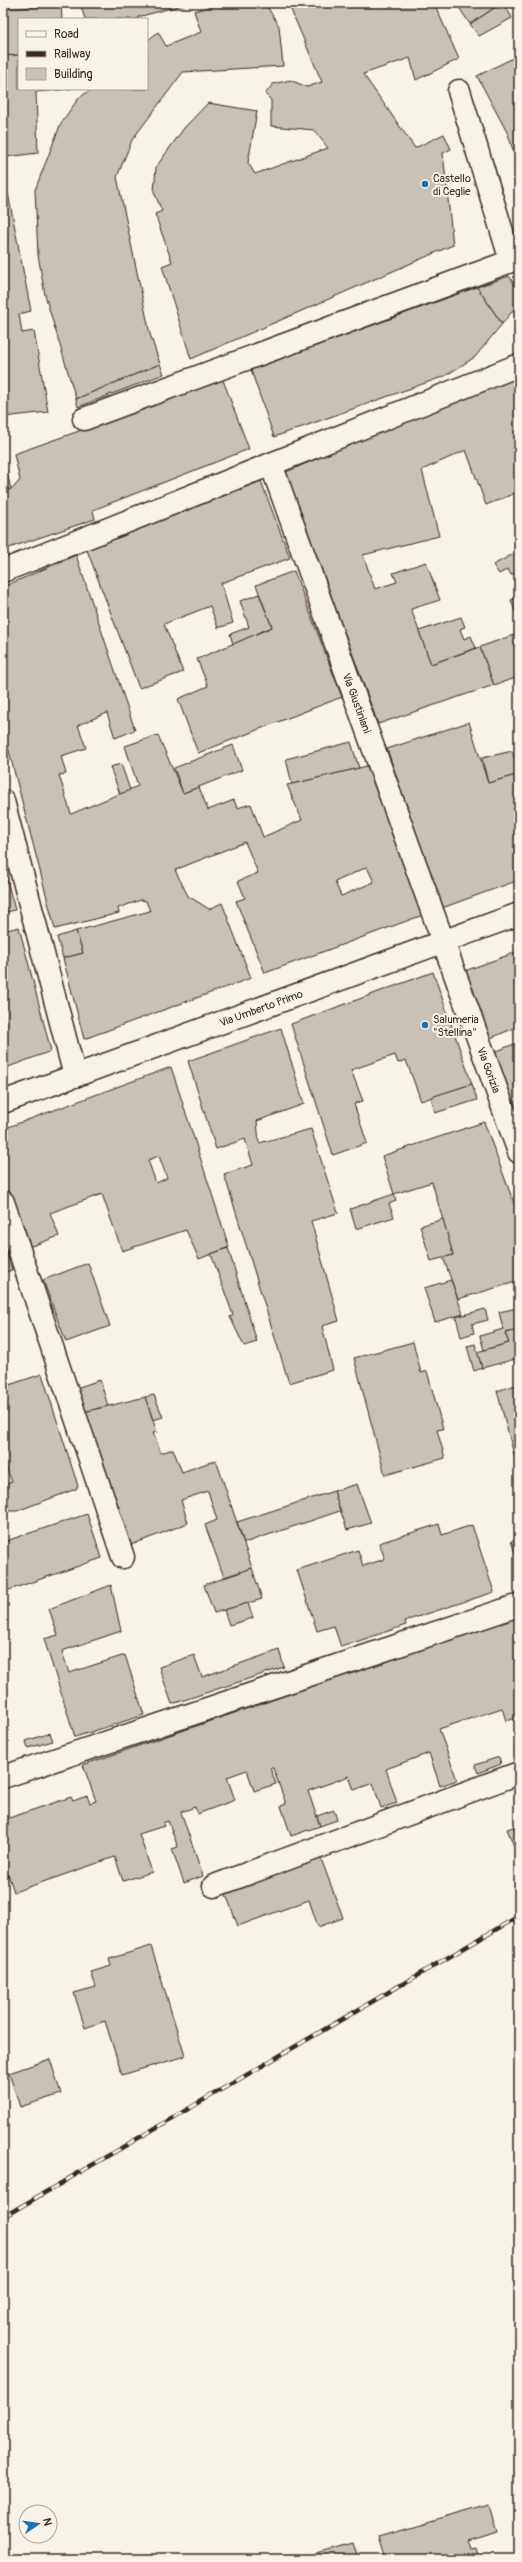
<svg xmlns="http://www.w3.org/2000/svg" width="522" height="2562" font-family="Pangolin,sans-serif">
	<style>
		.building { fill: #c8c1b6; stroke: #3b2a1e; fill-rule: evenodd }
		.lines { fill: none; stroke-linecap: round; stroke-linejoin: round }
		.street-casing { stroke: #3b2a1e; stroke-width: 25 }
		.secondary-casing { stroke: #3b2a1e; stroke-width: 25 }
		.street { stroke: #f7f3e8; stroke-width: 22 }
		.secondary { stroke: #f7f3e8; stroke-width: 22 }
		.rail-casing { stroke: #3b2a1e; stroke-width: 4.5 }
		.rail { stroke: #f7f3e8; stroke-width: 3; stroke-dasharray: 9; stroke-linecap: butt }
		.poi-dot { fill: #1f6fb2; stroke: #f7f3e8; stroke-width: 1.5 }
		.labels { text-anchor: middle; stroke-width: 4; stroke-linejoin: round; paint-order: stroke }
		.poi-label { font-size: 11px; fill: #3b2a1e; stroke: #f7f3e8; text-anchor: start }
		.street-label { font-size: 11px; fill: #3b2a1e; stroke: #f7f3e8 }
	</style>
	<rect width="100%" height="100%" fill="#f7f3e8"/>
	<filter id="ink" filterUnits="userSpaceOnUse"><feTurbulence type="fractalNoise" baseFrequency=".025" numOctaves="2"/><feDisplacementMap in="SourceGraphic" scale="8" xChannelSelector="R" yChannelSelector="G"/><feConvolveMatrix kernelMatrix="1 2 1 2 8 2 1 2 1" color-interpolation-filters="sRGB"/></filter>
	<g filter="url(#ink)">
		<g class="building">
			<path d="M80,3H190L138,17L139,19H85Z"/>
			<path d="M223,3H265L279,26L283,66L183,72L132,140L117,177L150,334L160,364L76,399L45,295L38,255L35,190L61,123L78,99L91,89H147V41L158,32L166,46L201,32L194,11Z"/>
			<path d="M288,3H434L459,59L416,80L410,58L363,74L415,148L444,134L451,149L443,153L453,245L191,359L162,266L172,262L155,214L162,211L154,192L156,167L184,128L208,103L257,111L248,163L255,174L328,148L314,130L271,126V100L265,94L273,84L290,80L307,87L322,82Z"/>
			<path d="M456,3H502L470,24Z"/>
			<path d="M502,3H504L512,18L479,36L470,24Z"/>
			<path d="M61,5L62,19H19V55L3,56V9Z"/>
			<path d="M19,55V89H70L36,92L38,153L6,157L3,137V56Z"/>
			<path d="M519,55V170L508,134L477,76Z"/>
			<path d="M6,171L8,184L3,185V172Z"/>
			<path d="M8,193L31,311L19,314L22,333L34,331L48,412L3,417V194Z"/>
			<path d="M509,276L519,291V303L502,324L477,287Z"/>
			<path d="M477,287L502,324L475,357L445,376L274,437L251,370Z"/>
			<path d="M160,364L164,374L78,407L76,399Z"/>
			<path d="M519,373V494L518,492L486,505L466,450L422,470L439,536L363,555L375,589L397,582L393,573L426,562L440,600L411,609L431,664L480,647L494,685L378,724L286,472Z"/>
			<path d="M223,380L249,449L93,510L95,519L3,550V492L14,487L20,480L14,454Z"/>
			<path d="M3,457L11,489L3,492Z"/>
			<path d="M261,481L290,558L221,583L233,623L218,628L210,606L164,624L183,672L139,688L87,550Z"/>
			<path d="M517,552L519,571L511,575L508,569L499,574L493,565Z"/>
			<path d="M76,555L135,730L115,738L107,713L78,725L86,748L61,756L66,774L59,775L71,814L138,786L125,746L158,735L183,793L199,787L208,810L234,800L237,808L251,804L263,837L302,820L287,785L367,766L423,915L265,973L236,901L245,898L238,881L258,873L245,842L175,870L188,896L209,909L222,903L251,978L84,1039L63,958L83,953L76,931L150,911L146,901L141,900L118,908L119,913L55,929L3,728V587ZM367,867L374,882L341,896L335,882Z"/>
			<path d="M294,571L342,697L198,753L178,699L208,686L197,659L272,627L256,585Z"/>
			<path d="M259,594L272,627L233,644L230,634L249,627L240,601Z"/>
			<path d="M519,598V622L511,600Z"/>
			<path d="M461,617L465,627L460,629L464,639L471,636L476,648L431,664L419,631Z"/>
			<path d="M519,633V677L494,685L480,647Z"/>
			<path d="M469,722L488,783L519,774V880L442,908L387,749Z"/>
			<path d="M351,742L359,768L292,784L286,759Z"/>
			<path d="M233,745L242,770L183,793L174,768Z"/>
			<path d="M512,751L519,774L488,783L482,758Z"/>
			<path d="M121,764L130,790L120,794L110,767Z"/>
			<path d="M3,865L15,910L3,913Z"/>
			<path d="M19,927L51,1051L3,1069V931Z"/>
			<path d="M76,931L83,953L63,958L57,937Z"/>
			<path d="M519,951V1026L486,1040L462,972Z"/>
			<path d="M433,972L472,1084L421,1101L406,1060L398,1063L395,1055L351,1070L363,1101L354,1104L367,1143L333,1155L291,1024Z"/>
			<path d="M281,1028L304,1104L257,1121L259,1143L311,1129L338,1213L311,1221L339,1321L322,1326L333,1370L289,1383L224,1174L253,1165L245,1139L216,1149L188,1061Z"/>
			<path d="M514,1044L519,1055V1120L490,1054Z"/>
			<path d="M171,1067L229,1247L199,1259L186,1230L122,1251L102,1194L50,1213L59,1236L32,1246L29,1245L22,1238L3,1180V1129ZM159,1156L167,1178L156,1183L148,1160Z"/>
			<path d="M472,1084L477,1100L435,1113L431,1097Z"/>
			<path d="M484,1122L519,1217V1281L458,1299L443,1257L453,1255L432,1182L394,1194L382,1156Z"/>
			<path d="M394,1194L396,1201L389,1204L394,1217L356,1229L350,1209Z"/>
			<path d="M443,1219L453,1255L431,1261L420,1226Z"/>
			<path d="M3,1241L12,1270L3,1273Z"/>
			<path d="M228,1248L257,1342L244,1346L230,1317L233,1315L211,1254Z"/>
			<path d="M88,1263L110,1326L66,1342L43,1280Z"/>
			<path d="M451,1280L463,1314L435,1322L424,1288Z"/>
			<path d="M517,1308L519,1330L505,1333L509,1343L484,1350L480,1336L503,1329L499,1312Z"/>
			<path d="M485,1309L488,1320L472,1324L474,1333L461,1337L456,1317Z"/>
			<path d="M519,1330V1358L482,1368L477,1352L509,1343L505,1333Z"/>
			<path d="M413,1342L421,1373L427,1371L443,1429L437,1430L445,1458L385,1475L354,1358Z"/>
			<path d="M475,1344L482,1368L474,1371L467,1346Z"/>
			<path d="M42,1374L78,1486L76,1489L17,1511H7L3,1498V1485L12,1482L3,1459V1387Z"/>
			<path d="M100,1380L108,1406L84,1412L76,1388Z"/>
			<path d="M519,1384V1473L497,1391Z"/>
			<path d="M154,1395L163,1417L153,1420L145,1397Z"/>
			<path d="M145,1397L157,1432L153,1433L161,1453L173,1449L182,1472L216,1460L252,1568L224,1577L205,1525L217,1520L208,1491L181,1500L188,1523L131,1545L84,1412Z"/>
			<path d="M357,1484L371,1523L347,1530L334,1491Z"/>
			<path d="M334,1491L340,1511L244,1543L237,1522Z"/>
			<path d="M87,1514L102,1558L3,1592V1566L6,1565L3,1556V1542Z"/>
			<path d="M439,1524L442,1535L472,1525L494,1592L405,1621L406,1625L341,1647L334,1626L317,1631L297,1570L358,1550L363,1566L385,1559L379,1543Z"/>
			<path d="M519,1538V1555L516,1556L511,1541Z"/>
			<path d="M252,1568L262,1599L214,1613L204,1585Z"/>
			<path d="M111,1585L121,1631L62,1651L69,1673L125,1655L144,1715L75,1737L44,1639L58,1635L49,1609Z"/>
			<path d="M248,1603L253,1618L229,1625L224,1610Z"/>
			<path d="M519,1615V1717L506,1721L502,1708L439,1729L457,1780L440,1786L429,1753L386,1769L397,1803L381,1808L373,1783L354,1790L349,1776L308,1791L320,1826L291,1836L281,1806L286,1804L273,1768H270L276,1784L254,1791L247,1770L227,1777L235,1800L197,1814L195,1807L181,1812L203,1876L184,1883L172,1849L178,1847L168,1821L163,1823L164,1826L139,1834L152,1872L123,1881L115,1857L14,1892L3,1859V1820L71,1797L73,1801L87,1796L90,1803L96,1801L83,1765Z"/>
			<path d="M279,1650L284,1667L172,1704L159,1667L194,1655L202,1677Z"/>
			<path d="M50,1733L53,1741L28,1748L26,1741Z"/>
			<path d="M499,1757L501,1764L478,1773L475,1765Z"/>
			<path d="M334,1810L337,1820L320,1826L317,1816Z"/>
			<path d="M519,1825V1858L507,1829Z"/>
			<path d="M319,1853L343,1918L318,1927L309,1900L238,1926L224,1889Z"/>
			<path d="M151,1946L185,2056L122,2075L105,2021L85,2028L74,1993L96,1987L91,1972L111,1966L109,1959Z"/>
			<path d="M50,2059L61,2094L20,2107L9,2073Z"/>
			<path d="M489,2504L497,2533L467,2542L470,2549L475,2548L478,2559H386L379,2536Z"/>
			<path d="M353,2543L358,2559H297Z"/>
		</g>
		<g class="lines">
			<defs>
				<g id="street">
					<path d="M84,419L511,261L459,91"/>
					<path d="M271,464L519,1152"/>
					<path d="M3,571L519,365"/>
					<path d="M3,801L75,1076"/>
					<path d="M3,1202L123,1557"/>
					<path d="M3,1777L519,1605"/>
					<path d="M214,1886L519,1773"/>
				</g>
				<path id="secondary" d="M3,1102L519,914"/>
			</defs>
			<use href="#street" class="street-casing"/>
			<use href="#secondary" class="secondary-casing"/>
			<use href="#street" class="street"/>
			<use href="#secondary" class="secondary"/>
			<defs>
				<path id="rail" d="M3,2217L519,1916"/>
			</defs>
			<use href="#rail" class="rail-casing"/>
			<use href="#rail" class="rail"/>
		</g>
	</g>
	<g class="poi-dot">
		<circle cx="425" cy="184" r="4"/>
		<circle cx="425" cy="1025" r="4"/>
	</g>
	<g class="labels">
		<g class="poi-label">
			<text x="433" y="182">Castello<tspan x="433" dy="13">di Ceglie</tspan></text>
			<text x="433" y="1023">Salumeria<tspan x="433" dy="13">"Stellina"</tspan></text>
		</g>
		<g class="street-label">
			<text transform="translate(357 703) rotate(70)" y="4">Via Giustiniani</text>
			<text transform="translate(261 1008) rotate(-20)" y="4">Via Umberto Primo</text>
			<text transform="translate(489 1070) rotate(70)" y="4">Via Gorizia</text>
		</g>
	</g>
	<rect width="522" height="2562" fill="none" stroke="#f7f3e8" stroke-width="16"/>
	<rect x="8" y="8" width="506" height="2546" fill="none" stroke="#3b2a1e" stroke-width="1.5" filter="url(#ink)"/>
	<rect x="18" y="18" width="130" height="72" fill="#f7f3e8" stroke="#aca397"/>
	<rect x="26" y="31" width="20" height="6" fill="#f7f3e8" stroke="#aca397"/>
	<text x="54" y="38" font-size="12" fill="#3b2a1e">Road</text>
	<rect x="26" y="51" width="20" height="6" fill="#3b2a1e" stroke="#aca397"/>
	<text x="54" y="58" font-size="12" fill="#3b2a1e">Railway</text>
	<rect x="26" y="68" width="20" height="12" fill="#c8c1b6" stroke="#aca397"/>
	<text x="54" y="78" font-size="12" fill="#3b2a1e">Building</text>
	<g transform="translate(38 2524) rotate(77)"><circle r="19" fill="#f7f3e8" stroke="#aca397"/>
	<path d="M0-3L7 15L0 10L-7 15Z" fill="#1f6fb2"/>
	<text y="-6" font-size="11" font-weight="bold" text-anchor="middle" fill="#3b2a1e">N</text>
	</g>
</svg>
